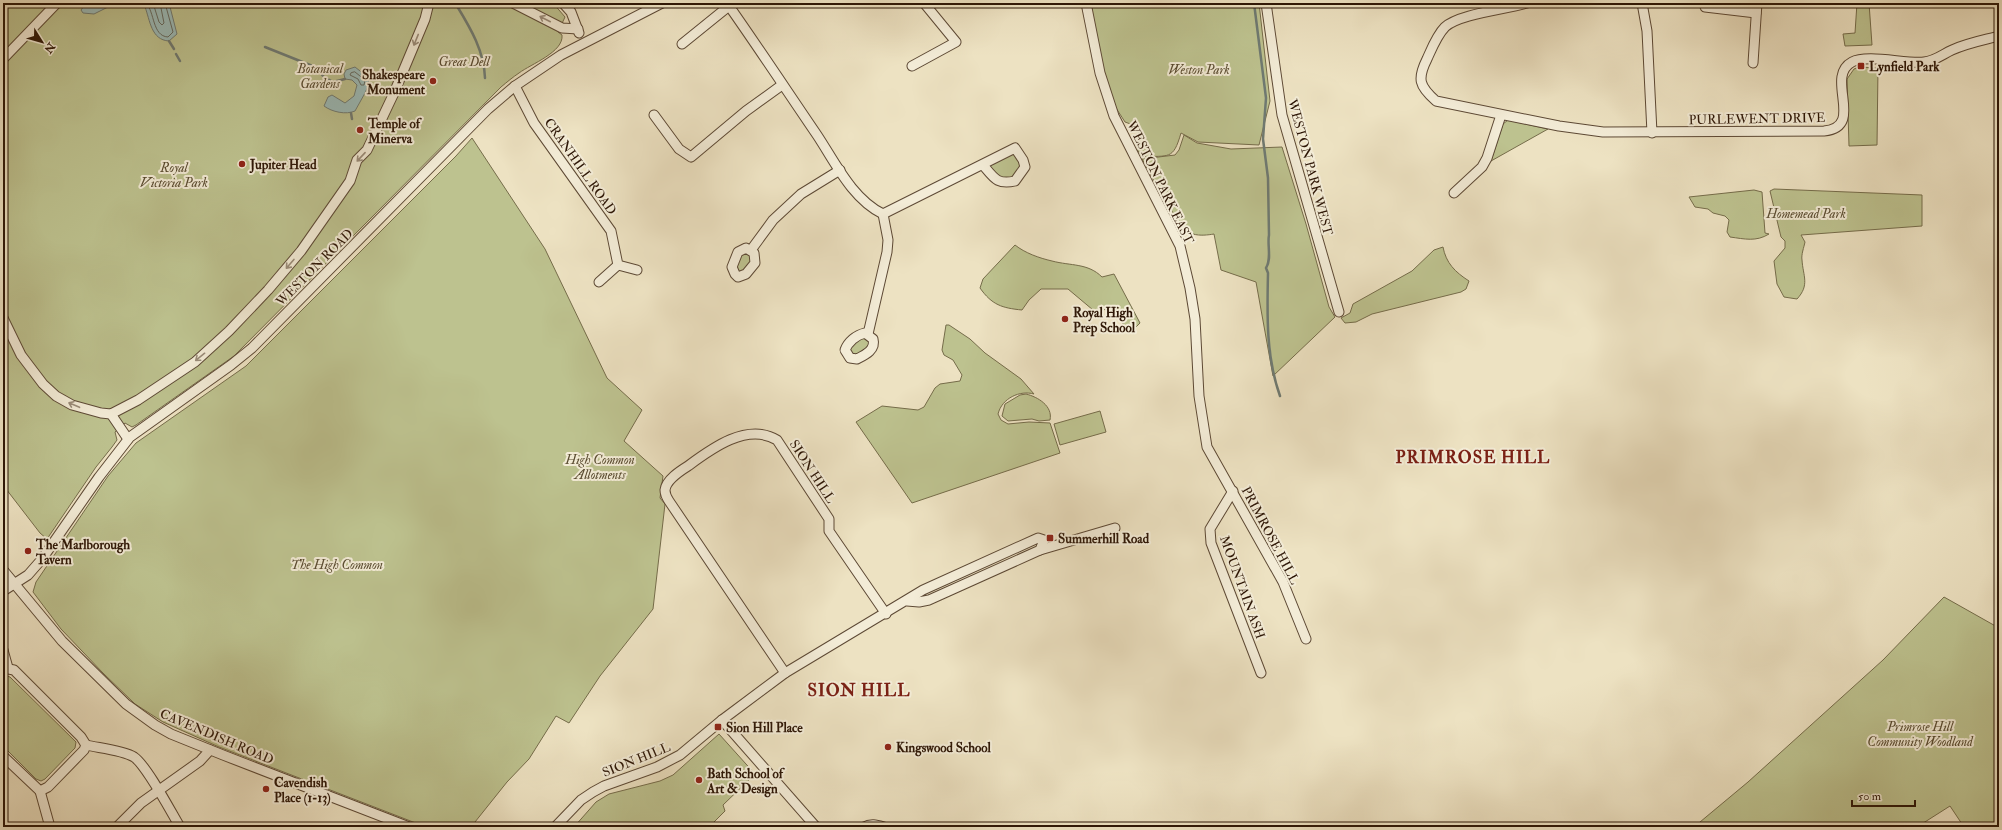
<svg xmlns="http://www.w3.org/2000/svg" width="2002" height="830" font-family="'IM FELL Double Pica',serif">
	<style>
		.green { fill: #bdc28f; stroke: #756c4a }
		.water { fill: #9bbcba; stroke: #6f7a72 }
		.lines { fill: none; stroke-linecap: round; stroke-linejoin: round }
		.shore { stroke: #646960; stroke-width: 1 }
		.stream { stroke: #6f7a72; stroke-width: 2.5 }
		.minor-casing { stroke: #5d4935; stroke-width: 11 }
		.minor { stroke: #f3ecd7; stroke-width: 9 }
		.oneway { stroke: #9a8c79 }
		.poi-dot { fill: #8f2418; stroke: #f3ecd7; stroke-width: 1.5 }
		.labels { text-anchor: middle; stroke-width: 4; stroke-linejoin: round; paint-order: stroke }
		.park-label { font-size: 13px; font-style: italic; fill: #584a2f; stroke: #f3ecd7 }
		.poi-label { font-size: 13px; font-weight: bold; fill: #2d1606; stroke: #f3ecd7; text-anchor: start }
		.street-label { font-size: 13px; fill: #2d1606; stroke: #f3ecd7 }
		.district-label { font-size: 17px; font-weight: bold; letter-spacing: 1px; fill: #7a1f14; stroke: #f3ecd7 }
	</style>
	<rect width="100%" height="100%" fill="#ede2c2"/>
	<filter id="stains"><feTurbulence type="fractalNoise" baseFrequency=".005" numOctaves="4"/><feColorMatrix values="0 0 0 0 .2 0 0 0 0 .09 0 0 0 0 .02 0 0 0 .5 -.17"/></filter>
	<radialGradient id="worn" r=".72"><stop offset=".6" stop-color="#630" stop-opacity="0"/><stop offset="1" stop-color="#630" stop-opacity=".3"/></radialGradient>
	<g class="green">
		<path d="M3,3H553L565,17L558,32L562,35C564,52 531,64 519,73C513,77 507,82 501,87L234,356L136,425L132,427L125,423L115,432L117,440L112,447L96,467L47,539L40,533L3,485Z"/>
		<path d="M1089,3H1259L1270,101L1259,145L1198,142L1181,133C1173,161 1169,155 1142,157L1136,148L1140,136L1136,126L1125,122L1116,108L1104,74Z"/>
		<path d="M1857,3H1869L1872,45L1845,46L1843,34L1855,33Z"/>
		<path d="M1859,67L1878,68L1877,145L1849,146L1847,79L1854,69Z"/>
		<path d="M1508,120L1548,129L1491,161L1503,124Z"/>
		<path d="M1184,135L1197,143L1231,149L1282,147L1306,224L1329,307L1335,317L1273,376L1256,282L1221,270L1214,234C1208,235 1200,236 1193,234C1178,229 1151,175 1142,159L1175,155L1179,150Z"/>
		<path d="M472,138L545,249L607,378L642,410L624,441L663,476L660,498L665,504L653,609L600,676L569,723L556,716L529,759L507,782L471,827H426L219,747L163,722L135,704L103,673L61,629L33,592L36,582L108,476L136,443L246,366L456,156Z"/>
		<path d="M1014,153L1022,167L1014,178C1001,181 996,175 988,166Z"/>
		<path d="M1774,189L1922,195V226L1801,235L1805,242C1804,247 1801,255 1802,260C1803,276 1810,285 1797,299L1784,297L1777,284L1774,261L1785,248V241L1781,237L1770,191Z"/>
		<path d="M1754,190L1762,192L1765,233L1769,234C1756,242 1745,239 1730,237L1727,232L1729,220L1725,216L1713,213L1708,209L1695,207L1689,197Z"/>
		<path d="M1015,245C1025,253 1039,258 1052,261C1071,266 1088,263 1102,277L1114,274L1140,323L1130,333C1116,316 1117,307 1093,310L1068,289H1041L1029,300L1022,310C1002,308 992,305 980,288L983,279Z"/>
		<path d="M1443,247C1446,263 1455,272 1469,281L1466,289L1461,292L1372,314L1356,322L1345,323L1341,318L1350,313L1353,304L1412,271L1434,250Z"/>
		<path d="M749,251L753,262L739,274L735,264L740,254Z"/>
		<path d="M946,325H949L970,339L985,353L1021,379L1034,394C1020,390 1002,398 998,414L1001,420L1008,424L1029,422L1050,423L1060,453L912,503L856,422L882,406L918,410L924,407L935,388L940,384L960,381L962,375L953,360L944,355L942,350Z"/>
		<path d="M867,336L871,345L863,354L851,356L849,346Z"/>
		<path d="M1026,394C1038,397 1053,406 1050,420L1039,421L1032,419L1008,421L1002,416L1005,404L1020,395Z"/>
		<path d="M1100,411L1106,432L1060,445L1054,424Z"/>
		<path d="M1944,597L1999,628V827H1964L1950,806L1917,827H1694L1748,782L1883,660Z"/>
		<path d="M7,676L10,677L76,742L75,748L45,779L41,781L36,779L3,746V677Z"/>
		<path d="M719,734L755,774L723,805L725,811L709,827H574L596,802L609,794L660,781L673,775Z"/>
	</g>
	<g class="water">
		<path d="M99,3H169L177,34L169,41C151,40 150,20 145,7L139,3L128,5L116,3L94,14L83,13L81,10L84,6Z"/>
		<path d="M355,67L369,78V84L365,93L355,111C346,115 332,112 324,106L328,97L332,95L345,103L354,96L357,85L352,80L345,79L344,74L346,70Z"/>
	</g>
	<g class="lines">
		<g class="shore">
			<path d="M146,3C155,12 152,36 168,37L173,32L165,3"/>
			<path d="M153,3L159,22L162,25L164,23L160,3"/>
			<path d="M355,72L365,80L364,85H361L358,79L350,75L351,73Z"/>
		</g>
		<g class="stream">
			<path d="M1254,3L1266,98L1263,139L1268,178L1269,235C1267,245 1272,259 1266,268L1268,273C1267,315 1266,357 1280,396"/>
			<path d="M457,6C471,29 484,51 485,78"/>
			<path d="M169,41L174,49"/>
			<path d="M265,47L315,67L324,77L333,82L345,79"/>
			<path d="M176,54L180,61"/>
			<path d="M351,113L352,119"/>
		</g>
		<defs>
			<g id="minor">
				<path d="M513,3L562,28L578,29"/>
				<path d="M563,3L571,12L579,33"/>
				<path d="M727,3C758,47 787,91 817,135C835,162 852,199 883,214L1015,148L1023,160L1025,167L1015,181C997,185 994,178 983,165"/>
				<path d="M1086,3L1100,73L1114,116L1180,246L1190,288L1195,319L1199,396L1207,447L1283,582L1306,639"/>
				<path d="M1266,3L1282,115L1339,312"/>
				<path d="M1527,3C1507,9 1459,14 1445,27C1437,35 1432,48 1427,59C1417,79 1419,86 1436,101L1559,126L1603,132L1824,131C1866,127 1824,77 1852,62C1867,54 1906,64 1924,62C1935,61 1943,54 1952,50C1967,43 1984,40 1999,36"/>
				<path d="M1642,3L1647,31L1652,133"/>
				<path d="M1705,7L1756,13"/>
				<path d="M682,44L729,6"/>
				<path d="M3,59L57,3"/>
				<path d="M1753,63L1757,3"/>
				<path d="M912,66L956,42L924,3"/>
				<path d="M515,86L534,123L611,231L618,265L637,270"/>
				<path d="M654,115L679,149L691,157L746,111L782,85"/>
				<path d="M1454,193L1482,167L1487,158L1501,115"/>
				<path d="M746,248L754,253L755,263L746,274L738,277L735,274L732,267L738,252Z"/>
				<path d="M751,250L773,220L801,194L840,170"/>
				<path d="M599,282L618,265"/>
				<path d="M3,318L21,355L43,384L56,396L72,405L101,413L111,414L138,400L195,362L229,331L268,290L301,251L350,181L357,160L367,150L394,93L425,19L429,3"/>
				<path d="M865,333L873,339C876,350 865,355 857,359L850,358L845,350C848,342 856,335 865,333Z"/>
				<path d="M868,334L887,252L888,240L883,214"/>
				<path d="M111,414L128,439"/>
				<path d="M1233,491L1210,529L1211,543L1261,673"/>
				<path d="M1040,550L1115,528"/>
				<path d="M3,570L62,641L126,704L155,725L171,734L223,755L409,827"/>
				<path d="M3,591L28,575L42,559L99,477L130,437L231,365L252,348L488,109L515,86L561,55L662,3"/>
				<path d="M3,650L8,668"/>
				<path d="M3,668L14,670L81,737L86,745L84,750L48,787L40,791L3,756"/>
				<path d="M785,673L669,501C667,498 665,493 665,490C666,480 680,471 688,466C711,449 747,422 777,440L829,519V531L886,614"/>
				<path d="M722,720L816,827"/>
				<path d="M86,745C99,748 123,750 134,757C147,766 171,812 180,827"/>
				<path d="M40,791L50,827"/>
				<path d="M117,827L141,803L200,761L210,750"/>
				<path d="M555,827L581,800L593,792L604,786L657,767L680,755L722,720L785,673L923,590L1038,538L1044,540L1040,550L929,600L919,602L907,601"/>
				<path d="M864,827C871,823 877,825 884,827"/>
			</g>
		</defs>
		<use href="#minor" class="minor-casing"/>
		<use href="#minor" class="minor"/>
	</g>
	<defs><path id="oneway-shaft" d="M-6 0H5M1.5-3L5.5 0L1.5 3" fill="none" stroke-width="1.6" stroke-linecap="round" stroke-linejoin="round"/></defs>
	<g class="oneway">
		<use href="#oneway-shaft" transform="translate(545 19) rotate(-153)"/>
		<use href="#oneway-shaft" transform="translate(416 40) rotate(112)"/>
		<use href="#oneway-shaft" transform="translate(361 157) rotate(133)"/>
		<use href="#oneway-shaft" transform="translate(290 264) rotate(131)"/>
		<use href="#oneway-shaft" transform="translate(200 357) rotate(141)"/>
		<use href="#oneway-shaft" transform="translate(74 405) rotate(-157)"/>
	</g>
	<g class="poi-dot">
		<rect x="1857" y="62" width="8" height="8" rx="2"/>
		<circle cx="433" cy="81" r="4"/>
		<circle cx="360" cy="130" r="4"/>
		<circle cx="242" cy="164" r="4"/>
		<circle cx="1065" cy="319" r="4"/>
		<rect x="1046" y="534" width="8" height="8" rx="2"/>
		<circle cx="28" cy="551" r="4"/>
		<rect x="714" y="723" width="8" height="8" rx="2"/>
		<circle cx="888" cy="747" r="4"/>
		<circle cx="699" cy="780" r="4"/>
		<circle cx="266" cy="789" r="4"/>
	</g>
	<g class="labels">
		<g class="park-label">
			<text x="464" y="66">Great Dell</text>
			<text x="320" y="73">Botanical<tspan x="320" dy="15">Gardens</tspan></text>
			<text x="1199" y="74">Weston Park</text>
			<text x="174" y="172">Royal<tspan x="174" dy="15">Victoria Park</tspan></text>
			<text x="1806" y="218">Homemead Park</text>
			<text x="600" y="464">High Common<tspan x="600" dy="15">Allotments</tspan></text>
			<text x="337" y="569">The High Common</text>
			<text x="1920" y="731">Primrose Hill<tspan x="1920" dy="15">Community Woodland</tspan></text>
		</g>
		<g class="poi-label">
			<text x="1869" y="71">Lynfield Park</text>
			<text x="425" y="79" text-anchor="end">Shakespeare<tspan x="425" dy="15">Monument</tspan></text>
			<text x="368" y="128">Temple of<tspan x="368" dy="15">Minerva</tspan></text>
			<text x="250" y="169">Jupiter Head</text>
			<text x="1073" y="317">Royal High<tspan x="1073" dy="15">Prep School</tspan></text>
			<text x="1058" y="543">Summerhill Road</text>
			<text x="36" y="549">The Marlborough<tspan x="36" dy="15">Tavern</tspan></text>
			<text x="726" y="732">Sion Hill Place</text>
			<text x="896" y="752">Kingswood School</text>
			<text x="707" y="778">Bath School of<tspan x="707" dy="15">Art &amp; Design</tspan></text>
			<text x="274" y="787">Cavendish<tspan x="274" dy="15">Place (1-13)</tspan></text>
		</g>
		<g class="street-label">
			<text transform="translate(1757 118) rotate(-1)" y="5">PURLEWENT DRIVE</text>
			<text transform="translate(581 166) rotate(55)" y="5">CRANHILL ROAD</text>
			<text transform="translate(1311 167) rotate(75)" y="5">WESTON PARK WEST</text>
			<text transform="translate(1161 182) rotate(64)" y="5">WESTON PARK EAST</text>
			<text transform="translate(314 267) rotate(-45)" y="5">WESTON ROAD</text>
			<text transform="translate(813 471) rotate(57)" y="5">SION HILL</text>
			<text transform="translate(1271 535) rotate(62)" y="5">PRIMROSE HILL</text>
			<text transform="translate(1243 587) rotate(70)" y="5">MOUNTAIN ASH</text>
			<text transform="translate(217 736) rotate(23)" y="5">CAVENDISH ROAD</text>
			<text transform="translate(636 759) rotate(-22)" y="5">SION HILL</text>
		</g>
		<g class="district-label">
			<text x="1473" y="463">PRIMROSE HILL</text>
			<text x="859" y="696">SION HILL</text>
		</g>
	</g>
	<rect width="2002" height="830" fill="none" stroke="#ede2c2" stroke-width="16"/>
	<rect x="4" y="4" width="1994" height="822" fill="none" stroke="#2d1606" stroke-width="2"/>
	<rect x="8" y="8" width="1986" height="814" fill="none" stroke="#2d1606"/>
	<g transform="translate(42 42) rotate(127)" stroke="#f3ecd7" stroke-width="3" paint-order="stroke">
	<path d="M0-3L7 15L0 10L-7 15Z" fill="#2d1606"/>
	<text y="-6" font-size="11" font-weight="bold" text-anchor="middle" fill="#2d1606">N</text>
	</g>
	<path d="M1852 800v6h63v-6" fill="none" stroke="#2d1606" stroke-width="2"/>
	<text x="1858" y="800" font-size="12" fill="#2d1606" stroke="#f3ecd7" stroke-width="3" paint-order="stroke">50 m</text>
	<rect width="100%" height="100%" filter="url(#stains)"/>
	<rect width="100%" height="100%" fill="url(#worn)"/>
</svg>
